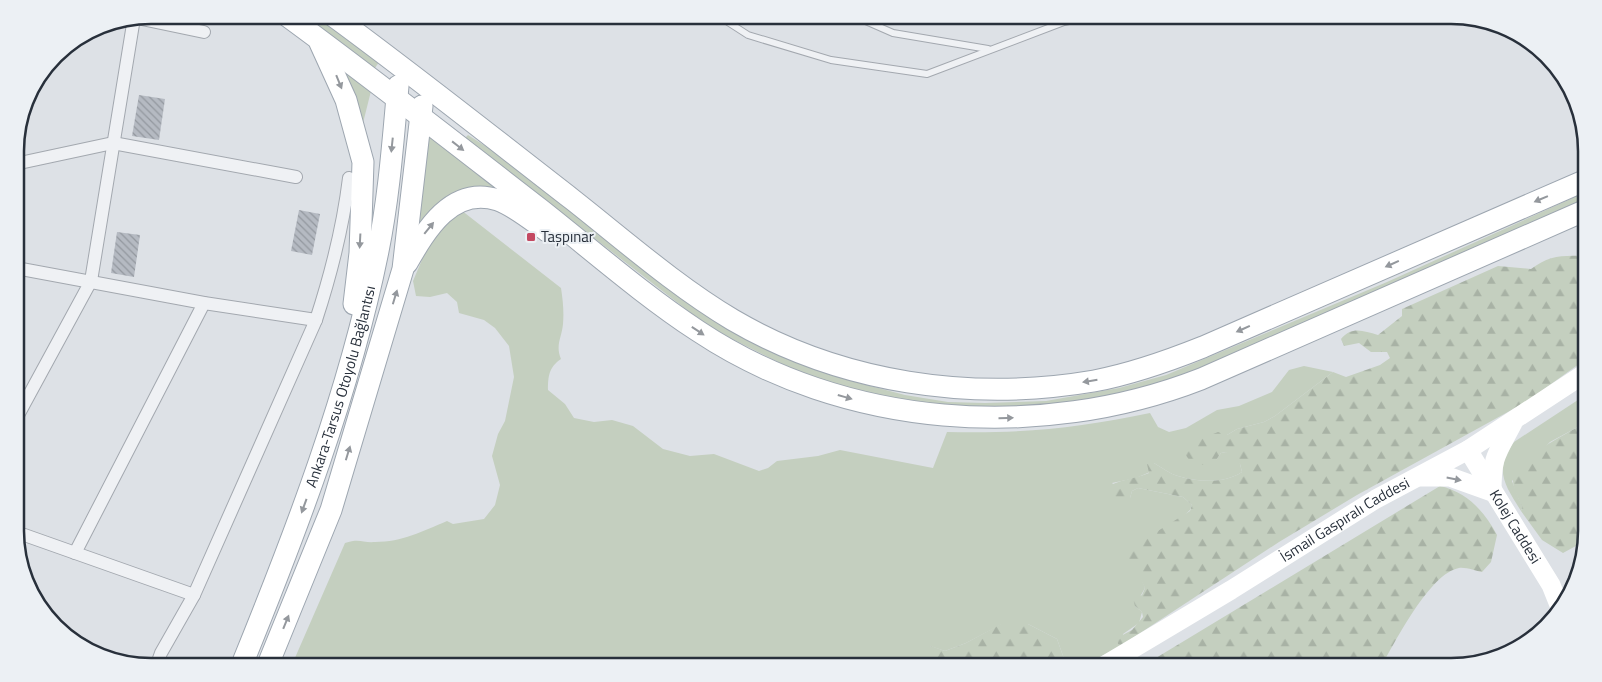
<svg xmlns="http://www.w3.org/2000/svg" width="1602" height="682" font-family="'Titillium Web',sans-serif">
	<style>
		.grass { fill: #c4cfbf }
		.forest { fill: url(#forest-firs) }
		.building { fill: url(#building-back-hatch) }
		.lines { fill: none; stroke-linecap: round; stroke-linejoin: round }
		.lane-casing { stroke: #a3a8af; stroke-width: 8 }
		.street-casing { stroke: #a3a8af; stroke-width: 14 }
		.primary-casing { stroke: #9da6b0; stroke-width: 23 }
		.lane { stroke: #eff1f4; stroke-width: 6 }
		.street { stroke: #eff1f4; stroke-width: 12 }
		.secondary { stroke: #fff; stroke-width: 19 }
		.primary { stroke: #fff; stroke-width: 21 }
		.oneway { fill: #94989d }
		.poi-dot { fill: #c44962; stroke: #ecf0f4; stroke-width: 2 }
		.labels { text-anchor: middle; stroke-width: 4; stroke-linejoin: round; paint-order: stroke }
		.poi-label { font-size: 15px; fill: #28303b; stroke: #ecf0f4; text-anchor: start }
		.street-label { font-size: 15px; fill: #28303b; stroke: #ecf0f4 }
		.rim { fill: none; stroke: #28303b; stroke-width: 2.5 }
	</style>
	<defs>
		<pattern id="forest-firs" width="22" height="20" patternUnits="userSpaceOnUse" patternTransform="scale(1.25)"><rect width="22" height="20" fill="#c4cfbf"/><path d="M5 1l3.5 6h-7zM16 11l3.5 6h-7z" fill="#a8b2a5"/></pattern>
		<pattern id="building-back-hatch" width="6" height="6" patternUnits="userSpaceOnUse" patternTransform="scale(1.25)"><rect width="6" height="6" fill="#b5bac2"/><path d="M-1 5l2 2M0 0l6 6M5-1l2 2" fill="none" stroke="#93989f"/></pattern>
	</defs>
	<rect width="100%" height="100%" fill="#dde1e6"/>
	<g class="grass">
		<path d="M303,15H315L379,62L375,68Z"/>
		<path d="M339,67L371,91L361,131Z"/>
		<path d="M468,135L501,156L638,265L859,383L905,395L948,402L985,403L1046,401L1119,388L1166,375L1387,282L1586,192V201L1160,386L1041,410L907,403L829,382L790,368L728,337L696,317L465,138Z"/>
		<path d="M429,136L516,202L492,191L419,227Z"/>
		<path d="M461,210L561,288C563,301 564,312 563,324C562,337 555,345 561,359C549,367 548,376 548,390L565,404L574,418L594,422L612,420L633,426L663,449L690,456L714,454L759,471L768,468L777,461L818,456L840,450L933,468L947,432C1021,434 1079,428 1150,413L1158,427L1169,432L1186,428L1217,410L1239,406L1272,392L1289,370L1304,366L1333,372L1275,416L1264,422L1237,429L1227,435L1216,460L1221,453L1226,452L1240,464L1242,472C1224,484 1198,482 1178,476C1170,474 1161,467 1154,463L1150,472L1136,478L1112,483L1130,498L1132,491L1138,488L1183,497L1192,505L1190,510L1131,565L1138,570L1145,588L1135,606L1142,612L1139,623L1123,634L1122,645L1081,667H1067L1057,639L1028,624H1002L966,643L945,651L930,646L933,667H291L345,543C360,538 362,543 375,542C402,542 423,531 447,521L453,524L484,519L495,505L500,485L492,456L498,434L505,421L514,377L509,346L495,328L484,320L459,313L457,302L447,293L430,297L416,296L413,281L424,255L449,216Z"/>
		<path d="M1587,394V422L1550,442L1512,481L1522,507L1521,511C1505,485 1493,470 1514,442Z"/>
	</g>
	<g class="forest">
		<path d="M1586,252V359L1526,402L1357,495L1279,542L1122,645L1118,644L1117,638L1132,630L1143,617L1142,612L1135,606L1133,599L1142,595L1145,588C1139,576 1138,566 1123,564L1121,558L1124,552L1190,511L1192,505L1183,497L1138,488L1132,491L1130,498L1124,504L1107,495L1105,488C1117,480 1135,479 1149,473L1147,464L1154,463C1161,467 1170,474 1178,476C1198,482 1224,484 1242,472L1240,464L1230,462L1226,452L1221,453L1216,460L1204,465L1190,461L1185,454L1191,443L1218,432L1227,435L1237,429L1264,422L1275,416L1333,372L1346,377L1380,365L1390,358L1387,352H1371L1359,343L1344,346L1341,339C1352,326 1363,331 1378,335L1402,316V309L1498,266L1531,269C1548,256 1562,255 1583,256Z"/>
		<path d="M1587,422V532L1585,541L1563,553L1542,540L1521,511L1522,507C1519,499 1513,489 1513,481C1511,461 1571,431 1587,422Z"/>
		<path d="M1440,486C1467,492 1484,511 1497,535L1491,562L1482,572C1476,571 1466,567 1459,568C1430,573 1395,642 1381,667H1141Z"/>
		<path d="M1001,624H1028L1057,639L1067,667H933L922,652L931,646L945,651L966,643Z"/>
	</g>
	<g class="building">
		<path d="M139,95L165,99L159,140L132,136Z"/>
		<path d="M299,210L320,214L312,255L291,251Z"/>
		<path d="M117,232L140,235L134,277L111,273Z"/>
	</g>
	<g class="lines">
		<defs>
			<g id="lane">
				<path d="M717,15L748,35L831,60L927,74L1064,22L1097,15"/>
				<path d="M852,15L893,33L988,49"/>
			</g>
			<g id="street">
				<path d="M137,18L204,32"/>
				<path d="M15,164L113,143L296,177"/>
				<path d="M16,268L204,303L316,320"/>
				<path d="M16,419L91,281L134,18"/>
				<path d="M16,532L194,595"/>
				<path d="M75,553L204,303"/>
				<path d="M156,667L161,653L194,595L316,320C331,274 343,227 349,178"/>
			</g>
			<g id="primary">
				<path d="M286,15C372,78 456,144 540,209C592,250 643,295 698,331C844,428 1039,442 1201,379L1586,210"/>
				<path d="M332,15C414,75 493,138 573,200C625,241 676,286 733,320C841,383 971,402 1094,381C1131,374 1168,361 1203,347L1586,180"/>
				<path d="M320,43L346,100L363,162L360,253L354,304"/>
				<path d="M407,263C426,230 452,185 498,200C513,205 534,222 547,231"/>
				<path id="s3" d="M241,667C296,532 349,394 378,251C389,197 393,141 398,86"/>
				<path d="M267,667L331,510L403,269L422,106"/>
			</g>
		</defs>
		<use href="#lane" class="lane-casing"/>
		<use href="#street" class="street-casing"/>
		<use href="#primary" class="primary-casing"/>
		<use href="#lane" class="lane"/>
		<use href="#street" class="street"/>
		<g class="secondary">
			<path id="s1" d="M1468,450L1551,585L1559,605"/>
			<path d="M1421,477H1450L1492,492C1492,455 1497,454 1513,423"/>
			<path id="s2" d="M1102,667L1231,590L1376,499L1468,450L1587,372"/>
		</g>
		<use href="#primary" class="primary"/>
	</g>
	<defs><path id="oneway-solid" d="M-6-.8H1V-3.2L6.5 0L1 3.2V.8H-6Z" transform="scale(1.25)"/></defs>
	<g class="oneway">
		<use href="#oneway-solid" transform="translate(339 82) rotate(68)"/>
		<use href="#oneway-solid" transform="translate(392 145) rotate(96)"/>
		<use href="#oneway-solid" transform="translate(458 146) rotate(38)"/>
		<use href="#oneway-solid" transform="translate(1541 199) rotate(157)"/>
		<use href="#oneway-solid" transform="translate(429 228) rotate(-51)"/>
		<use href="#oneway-solid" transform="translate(360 241) rotate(93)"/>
		<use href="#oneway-solid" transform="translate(1392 264) rotate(156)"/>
		<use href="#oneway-solid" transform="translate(395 297) rotate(-73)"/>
		<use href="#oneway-solid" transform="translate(1243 329) rotate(156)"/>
		<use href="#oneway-solid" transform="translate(698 331) rotate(34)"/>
		<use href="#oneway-solid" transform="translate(1090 381) rotate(171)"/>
		<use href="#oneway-solid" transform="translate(845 397) rotate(16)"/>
		<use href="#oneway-solid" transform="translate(1006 418) rotate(-2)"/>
		<use href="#oneway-solid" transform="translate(348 453) rotate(-73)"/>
		<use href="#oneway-solid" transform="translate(1454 479) rotate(11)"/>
		<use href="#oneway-solid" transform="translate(304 506) rotate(110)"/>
		<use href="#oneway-solid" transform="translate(286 622) rotate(-68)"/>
	</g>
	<rect class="poi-dot" x="526" y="232" width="10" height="10" rx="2.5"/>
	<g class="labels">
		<g class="poi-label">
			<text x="541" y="242">Taşpınar</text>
		</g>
		<g class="street-label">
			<text dy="5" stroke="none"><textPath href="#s3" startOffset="298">Ankara-Tarsus Otoyolu Bağlantısı</textPath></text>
			<text dy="5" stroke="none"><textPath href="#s2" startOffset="284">İsmail Gaspıralı Caddesi</textPath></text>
			<text dy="5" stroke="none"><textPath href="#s1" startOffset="90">Kolej Caddesi</textPath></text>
		</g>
	</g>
	<path d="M0 0H1602V682H0ZM151 24H1451A127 127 0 0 1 1578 151V531A127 127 0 0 1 1451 658H151A127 127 0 0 1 24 531V151A127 127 0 0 1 151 24Z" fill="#ecf0f4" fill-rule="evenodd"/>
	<path class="rim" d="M151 24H1451A127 127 0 0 1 1578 151V531A127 127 0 0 1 1451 658H151A127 127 0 0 1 24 531V151A127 127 0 0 1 151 24Z"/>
</svg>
